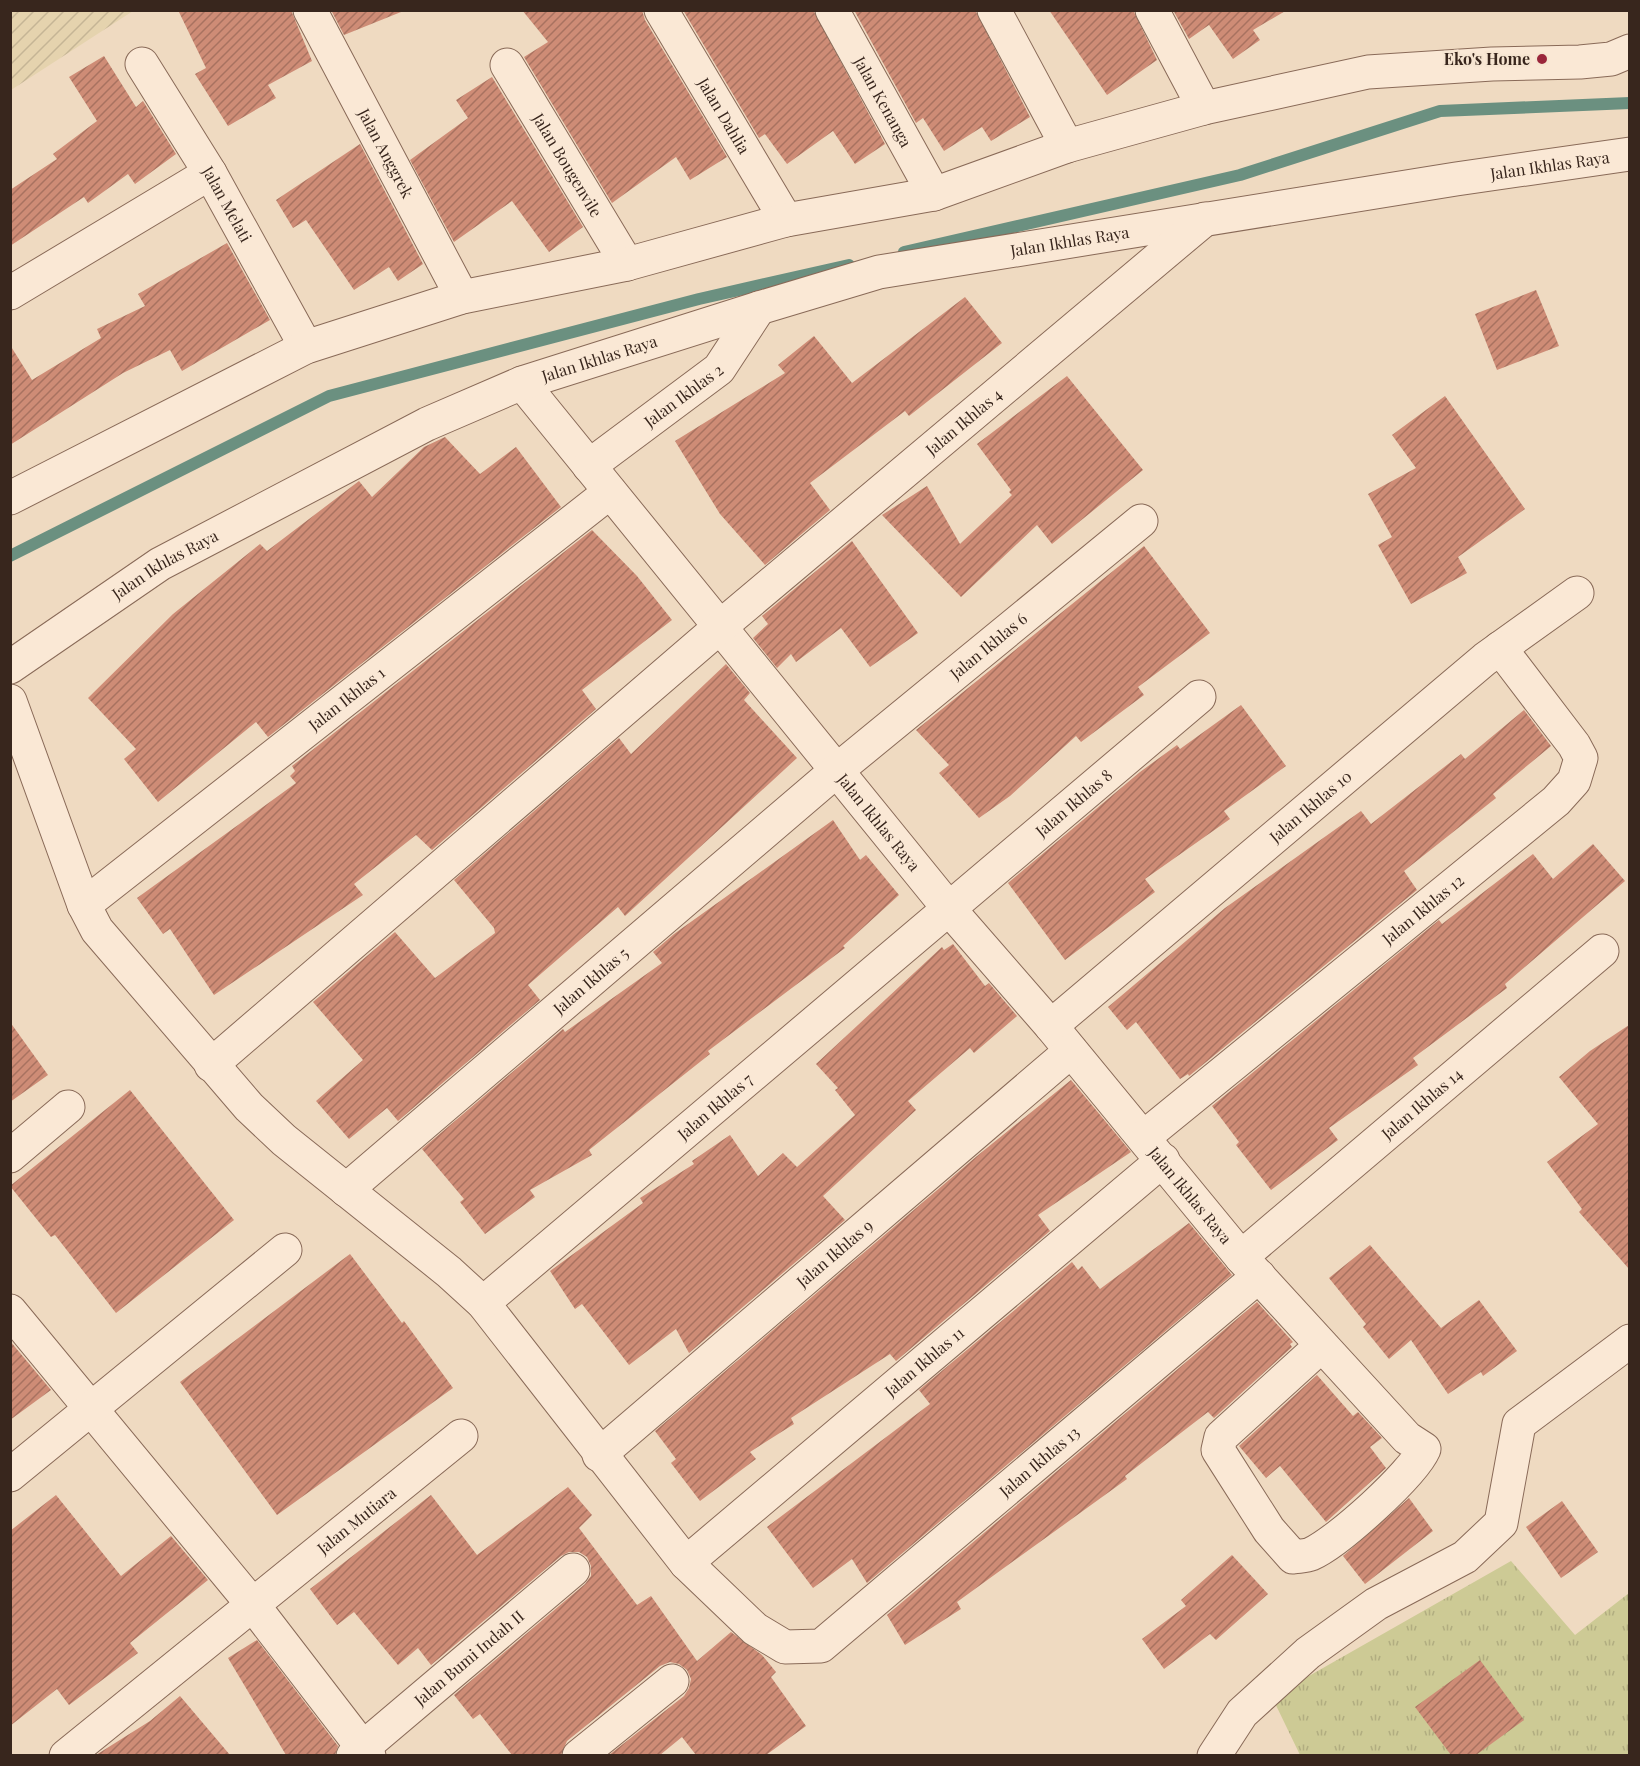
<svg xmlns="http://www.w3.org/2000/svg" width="1640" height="1766" font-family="'Playfair Display',serif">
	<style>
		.farmland { fill: url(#farmland-furrows) }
		.grass { fill: url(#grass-tufts) }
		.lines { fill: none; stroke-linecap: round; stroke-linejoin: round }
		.stream { stroke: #6b9080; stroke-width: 12 }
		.building { fill: url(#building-hatch) }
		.minor-casing { stroke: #896a58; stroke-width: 35 }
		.minor { stroke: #fae8d5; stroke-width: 33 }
		.poi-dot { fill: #9a263b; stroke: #f6e5d1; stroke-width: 2 }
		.labels { text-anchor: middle; stroke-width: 4.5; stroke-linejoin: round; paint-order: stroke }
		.poi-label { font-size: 16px; font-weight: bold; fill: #38261d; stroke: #f6e5d1; text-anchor: end }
		.street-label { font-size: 16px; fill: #38261d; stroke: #f6e5d1 }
	</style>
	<defs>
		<pattern id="farmland-furrows" width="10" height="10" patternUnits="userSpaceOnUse" patternTransform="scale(1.5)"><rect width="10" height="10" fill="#e5d3ae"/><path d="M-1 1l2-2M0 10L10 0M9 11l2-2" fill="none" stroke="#c5b595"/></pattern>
		<pattern id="grass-tufts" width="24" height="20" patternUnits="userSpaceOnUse" patternTransform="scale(1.5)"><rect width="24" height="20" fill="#cdca95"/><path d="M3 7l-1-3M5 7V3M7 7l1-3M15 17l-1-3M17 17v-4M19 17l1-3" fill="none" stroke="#b1ad80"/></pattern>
		<pattern id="building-hatch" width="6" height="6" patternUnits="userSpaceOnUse" patternTransform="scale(1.5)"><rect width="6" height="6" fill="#ce8c76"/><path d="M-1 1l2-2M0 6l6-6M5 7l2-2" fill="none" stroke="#a87260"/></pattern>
	</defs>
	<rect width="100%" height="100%" fill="#efdac1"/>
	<path class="farmland" d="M11,10H133V11L11,90Z"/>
	<path class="grass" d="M1511,1561L1575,1635L1629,1593V1755H1300L1272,1697Z"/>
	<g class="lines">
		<g class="stream">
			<path d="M904,252L1240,175L1440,111L1630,103"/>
			<path d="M10,556L329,396L699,299L849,265"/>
		</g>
	</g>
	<g class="building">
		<path d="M178,10H291L312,61L268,85L276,98L228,126L195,74L206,68Z"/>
		<path d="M331,10H400L401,12L344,35Z"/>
		<path d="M522,10H642L645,20L727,157L690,180L676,157L612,203L524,57L548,42Z"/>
		<path d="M683,10H813L885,144L855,164L833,131L787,164L765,134L759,138Z"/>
		<path d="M854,10H975L1030,117L991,141L982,127L944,151L923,118L916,123Z"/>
		<path d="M1049,10H1133L1157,60L1107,95Z"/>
		<path d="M1173,10H1287L1253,30L1260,40L1233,59L1209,25L1189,39Z"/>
		<path d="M104,56L136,107L143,101L176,154L135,184L128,174L88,203L84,197L10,246V190L57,159L53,154L97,121L69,77Z"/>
		<path d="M492,77L583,227L549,252L512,201L454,242L410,160L468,118L456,100Z"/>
		<path d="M360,144L423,264L398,281L389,267L354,290L306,220L293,228L276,200Z"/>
		<path d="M227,243L270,320L182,371L170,350L123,373L10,445V345L32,380L101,338L97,329L145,306L138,294Z"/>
		<path d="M1536,290L1559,346L1497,370L1475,314Z"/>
		<path d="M965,297L1002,343L909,416L905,411L810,483L830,510L765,565L720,514L675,441L785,373L778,365L814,336L852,383Z"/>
		<path d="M1067,376L1143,470L1052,544L1037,525L961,597L882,515L927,486L960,544L1012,495L1009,492L1011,490L977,444Z"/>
		<path d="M1445,396L1525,509L1458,557L1467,573L1411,604L1378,545L1392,537L1368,494L1416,468L1392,435Z"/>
		<path d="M445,437L480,474L516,447L561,507L268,737L256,722L158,802L124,759L136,749L88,698L173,614L260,544L267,551L359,481L372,497L424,447Z"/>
		<path d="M592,530L637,576L672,620L582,690L596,709L432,850L416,835L354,884L363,895L214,995L170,929L163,934L137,898L296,783L290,776L295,771L292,766Z"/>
		<path d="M852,541L918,633L870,667L841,628L796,662L791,654L777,668L753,638L768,624L762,616Z"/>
		<path d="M1144,546L1210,633L1138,687L1144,695L1081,742L1076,736L1010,796L979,818L939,773L949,765L916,730Z"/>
		<path d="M726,664L750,693L744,700L797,758L625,916L618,907L528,985L540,1000L398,1121L387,1108L349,1139L316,1101L363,1060L313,1002L395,932L435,978L495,933L494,928L454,880L619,738L631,754Z"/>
		<path d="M1241,705L1286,766L1224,811L1230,819L1145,879L1155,892L1065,960L1008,883L1140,772L1177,745L1180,749Z"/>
		<path d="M1524,710L1551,746L1493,794L1496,798L1404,871L1417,890L1189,1076L1188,1074L1180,1079L1136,1022L1127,1030L1108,1007L1225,908L1361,811L1371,824L1461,754L1465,759Z"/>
		<path d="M833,820L860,860L866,855L899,895L843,946L845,948L708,1051L710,1054L589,1150L592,1155L530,1190L535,1197L485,1234L460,1202L464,1199L422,1149L563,1029L565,1032L662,963L653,952L674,934Z"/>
		<path d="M1593,844L1625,881L1505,984L1507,988L1413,1058L1418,1065L1329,1128L1338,1140L1271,1190L1236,1145L1239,1142L1212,1106L1439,920L1442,924L1533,854L1553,879Z"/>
		<path d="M953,944L985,986L989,983L1017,1016L974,1053L970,1048L908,1101L916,1110L823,1196L845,1220L689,1353L676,1329L629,1365L582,1304L575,1309L550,1271L643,1203L640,1198L694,1164L692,1161L730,1135L758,1176L783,1153L797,1167L855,1115L835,1090L838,1088L816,1064L942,947L944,950Z"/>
		<path d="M10,1022L48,1075L10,1102Z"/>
		<path d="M1629,1025V1269L1579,1212L1582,1209L1547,1162L1598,1124L1559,1077L1590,1051Z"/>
		<path d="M1071,1080L1131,1152L1038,1215L1050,1231L896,1361L890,1354L791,1418L794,1424L750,1452L756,1459L700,1501L671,1463L676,1459L655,1431L977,1156Z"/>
		<path d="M130,1090L234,1220L116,1313L55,1235L51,1237L10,1186Z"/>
		<path d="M1189,1223L1232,1275L867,1583L852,1559L813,1588L767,1527L930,1404L919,1390L1072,1262L1078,1270L1082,1266L1100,1289Z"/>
		<path d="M1370,1245L1441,1328L1479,1300L1517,1351L1483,1376L1481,1372L1448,1394L1411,1340L1389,1359L1363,1327L1366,1324L1329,1278Z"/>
		<path d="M350,1254L402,1323L404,1321L453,1388L277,1515L180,1382Z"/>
		<path d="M1257,1302L1293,1342L1290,1344L1292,1347L1214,1418L1208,1412L1125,1476L1127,1479L957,1602L961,1609L905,1645L887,1615Z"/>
		<path d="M10,1341L51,1390L10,1420Z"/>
		<path d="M1317,1375L1353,1416L1358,1412L1382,1438L1370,1447L1386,1468L1326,1522L1280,1466L1266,1478L1239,1446Z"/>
		<path d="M568,1487L592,1515L579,1528L637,1605L651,1596L697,1661L731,1632L762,1655L776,1672L771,1677L806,1726L766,1755H696L682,1737L660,1755H609L684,1696L689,1688L691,1679L687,1670L679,1664L670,1662L660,1666L567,1741L561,1755H512L480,1714L473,1719L454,1695L585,1584L591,1576V1566L587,1557L579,1552H569L561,1556L431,1665L418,1648L398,1665L354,1612L337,1625L310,1589L431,1495L477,1555Z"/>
		<path d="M56,1495L121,1576L171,1536L208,1580L130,1643L138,1653L69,1705L57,1689L10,1726V1531Z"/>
		<path d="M1409,1498L1433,1531L1365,1584L1343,1556Z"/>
		<path d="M1562,1501L1598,1552L1561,1578L1526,1527Z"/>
		<path d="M1232,1555L1268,1594L1216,1640L1210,1634L1164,1669L1142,1639L1186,1606L1181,1600Z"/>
		<path d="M257,1640L338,1746L335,1755H286L228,1658Z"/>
		<path d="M1480,1660L1524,1720L1476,1755H1451L1415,1707Z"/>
		<path d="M180,1696L230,1755H96L150,1721Z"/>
	</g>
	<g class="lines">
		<defs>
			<g id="minor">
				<path id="s1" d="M310,10L462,297"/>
				<path id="s2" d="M661,10L786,220"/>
				<path id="s3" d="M832,10L934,194"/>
				<path d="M994,10L1067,146"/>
				<path d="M1152,10L1204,108"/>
				<path id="s4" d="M142,64L210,173L306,347"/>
				<path id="s5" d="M507,65L627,264"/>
				<path d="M10,293L210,173"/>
				<path id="s6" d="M522,383L950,910L1051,1026L1241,1257L1407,1438L1424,1449C1413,1474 1338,1542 1311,1554C1306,1556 1299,1556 1293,1557L1269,1530L1218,1450L1221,1437L1321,1346"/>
				<path id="s7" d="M589,466L719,369L759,308"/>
				<path d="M10,498L306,347L462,297L627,264L786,220L934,194L1067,146L1204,108L1368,72L1492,64L1580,62L1611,59L1630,51"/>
				<path id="s8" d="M10,667L160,564L427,424L522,383L759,308L879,272L1456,179L1630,154"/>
				<path id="s9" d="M10,701L84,905L97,930L249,1107L284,1140L449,1272L483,1303L686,1563L755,1629L785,1647L821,1646L1259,1276"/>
				<path id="s10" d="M84,905L610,492"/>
				<path id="s11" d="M1051,1026L1485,659L1577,593"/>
				<path id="s12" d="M211,1065L721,626L1205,219"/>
				<path id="s13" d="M1144,1137L1556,801L1574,781L1581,758L1574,745L1500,648"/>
				<path d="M10,1156L68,1107"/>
				<path id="s14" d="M346,1190L836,771L1141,521"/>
				<path id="s15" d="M1241,1257L1602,951"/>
				<path id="s16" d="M483,1303L1199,697"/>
				<path d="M10,1311L253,1605L369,1756"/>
				<path id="s17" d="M599,1455L1071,1051"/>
				<path d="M10,1475L285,1250"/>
				<path id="s18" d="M686,1563L1163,1160"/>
				<path id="s19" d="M66,1756L461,1436"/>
				<path id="s20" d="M353,1756L573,1570"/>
				<path d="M579,1756L672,1681"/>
				<path d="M1214,1756L1242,1713L1308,1653L1376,1604L1465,1557L1501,1523L1519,1424L1630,1341"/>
			</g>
		</defs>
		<use href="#minor" class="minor-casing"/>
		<use href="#minor" class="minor"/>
	</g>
	<circle class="poi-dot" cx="1542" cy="59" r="6"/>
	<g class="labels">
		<g class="poi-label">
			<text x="1530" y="65">Eko's Home</text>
		</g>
		<g class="street-label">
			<text dy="6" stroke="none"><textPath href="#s3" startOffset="105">Jalan Kenanga</textPath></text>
			<text dy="6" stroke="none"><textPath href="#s2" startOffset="123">Jalan Dahlia</textPath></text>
			<text dy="6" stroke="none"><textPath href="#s1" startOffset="162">Jalan Anggrek</textPath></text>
			<text dy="6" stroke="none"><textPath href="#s5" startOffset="117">Jalan Bougenvile</textPath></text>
			<text dy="6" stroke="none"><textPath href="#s8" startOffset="1640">Jalan Ikhlas Raya</textPath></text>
			<text dy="6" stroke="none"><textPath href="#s4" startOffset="164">Jalan Melati</textPath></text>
			<text dy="6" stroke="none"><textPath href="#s8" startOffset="1154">Jalan Ikhlas Raya</textPath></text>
			<text dy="6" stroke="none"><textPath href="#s8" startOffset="668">Jalan Ikhlas Raya</textPath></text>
			<text dy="6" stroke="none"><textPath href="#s7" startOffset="118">Jalan Ikhlas 2</textPath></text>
			<text dy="6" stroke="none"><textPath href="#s12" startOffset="990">Jalan Ikhlas 4</textPath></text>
			<text dy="6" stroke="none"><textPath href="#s8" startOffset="186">Jalan Ikhlas Raya</textPath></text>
			<text dy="6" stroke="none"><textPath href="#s14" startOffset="842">Jalan Ikhlas 6</textPath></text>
			<text dy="6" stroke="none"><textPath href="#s10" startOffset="334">Jalan Ikhlas 1</textPath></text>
			<text dy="6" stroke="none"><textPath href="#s16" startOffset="774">Jalan Ikhlas 8</textPath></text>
			<text dy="6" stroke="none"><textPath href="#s11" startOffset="340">Jalan Ikhlas 10</textPath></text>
			<text dy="6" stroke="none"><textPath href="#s6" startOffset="566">Jalan Ikhlas Raya</textPath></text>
			<text dy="6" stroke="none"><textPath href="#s13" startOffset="360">Jalan Ikhlas 12</textPath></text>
			<text dy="6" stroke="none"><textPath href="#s14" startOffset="322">Jalan Ikhlas 5</textPath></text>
			<text dy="6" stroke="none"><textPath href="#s15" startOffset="237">Jalan Ikhlas 14</textPath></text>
			<text dy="6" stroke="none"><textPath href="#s16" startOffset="304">Jalan Ikhlas 7</textPath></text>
			<text dy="6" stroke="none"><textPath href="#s6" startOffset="1052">Jalan Ikhlas Raya</textPath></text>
			<text dy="6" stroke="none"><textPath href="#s17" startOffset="310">Jalan Ikhlas 9</textPath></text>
			<text dy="6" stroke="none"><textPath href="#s18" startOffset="312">Jalan Ikhlas 11</textPath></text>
			<text dy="6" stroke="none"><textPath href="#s9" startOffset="1566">Jalan Ikhlas 13</textPath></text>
			<text dy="6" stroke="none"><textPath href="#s19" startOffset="374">Jalan Mutiara</textPath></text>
			<text dy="6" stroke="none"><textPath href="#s20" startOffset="152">Jalan Bumi Indah II</textPath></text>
		</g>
	</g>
	<rect width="1640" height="1766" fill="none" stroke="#38261d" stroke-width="24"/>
</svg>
